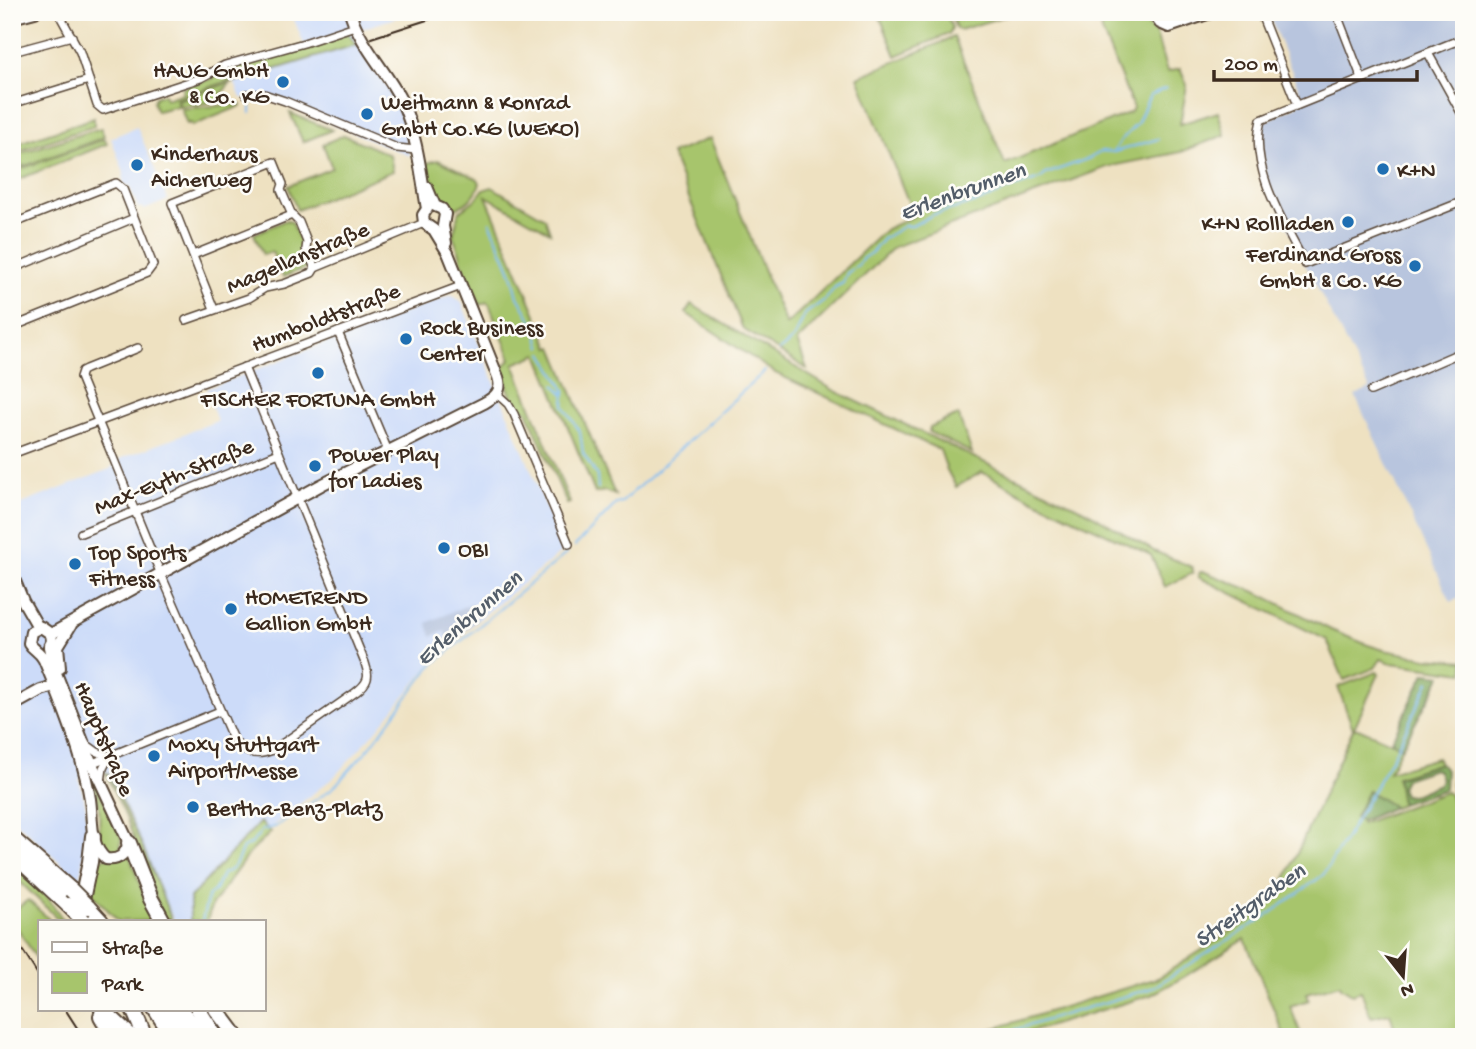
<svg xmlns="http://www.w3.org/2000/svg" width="1476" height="1049" font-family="'Gochi Hand',sans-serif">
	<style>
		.built { fill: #ccdbf9 }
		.industrial { fill: #b8c5de }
		.green { fill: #a7c56c; stroke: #717845; stroke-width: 2 }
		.forest { fill: #85aa60; stroke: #606a3f; stroke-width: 2; fill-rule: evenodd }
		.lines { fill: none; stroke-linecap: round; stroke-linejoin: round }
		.stream { stroke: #80bdf3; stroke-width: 2 }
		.street-casing { stroke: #564536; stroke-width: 10 }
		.secondary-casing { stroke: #564536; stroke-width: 14 }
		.highway-casing { stroke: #564536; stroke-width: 18 }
		.street { stroke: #fff; stroke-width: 7 }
		.secondary { stroke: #fff; stroke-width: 10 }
		.highway { stroke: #fff; stroke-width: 14 }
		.tram { stroke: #3b2a1e; stroke-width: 2 }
		.rail { stroke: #3b2a1e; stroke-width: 2 }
		.highway-bridge-casing { stroke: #564536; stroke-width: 18; stroke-linecap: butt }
		.highway-bridge { stroke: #fff; stroke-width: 14 }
		.poi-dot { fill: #1f6fb2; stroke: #fdfcf7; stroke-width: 2.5 }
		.labels { text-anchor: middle; stroke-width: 5; stroke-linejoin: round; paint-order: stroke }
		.poi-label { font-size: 23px; fill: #3b2a1e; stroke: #fdfcf7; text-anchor: start }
		.street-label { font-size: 23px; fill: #3b2a1e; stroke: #fdfcf7 }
		.water-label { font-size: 24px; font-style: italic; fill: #535d69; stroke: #fdfcf7 }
	</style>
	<rect width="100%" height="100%" fill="#fdfcf7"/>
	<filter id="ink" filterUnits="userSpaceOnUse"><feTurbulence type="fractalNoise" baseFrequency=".0143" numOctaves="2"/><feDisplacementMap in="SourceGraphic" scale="14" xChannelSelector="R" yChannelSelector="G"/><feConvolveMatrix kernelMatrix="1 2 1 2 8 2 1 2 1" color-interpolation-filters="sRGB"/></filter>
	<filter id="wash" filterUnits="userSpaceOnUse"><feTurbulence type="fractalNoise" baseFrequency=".00686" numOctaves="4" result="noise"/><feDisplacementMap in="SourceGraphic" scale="28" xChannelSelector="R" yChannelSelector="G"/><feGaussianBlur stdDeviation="1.57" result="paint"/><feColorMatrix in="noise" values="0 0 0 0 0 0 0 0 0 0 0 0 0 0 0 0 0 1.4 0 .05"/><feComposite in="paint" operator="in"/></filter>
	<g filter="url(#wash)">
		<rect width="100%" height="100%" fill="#eee1c1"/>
		<g class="built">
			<path d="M291,12H413L352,32L399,106L410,156L266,97L241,98L229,69L305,47Z"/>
			<path d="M137,127L168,200L144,210L143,207L138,208L129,185L125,186L123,181L124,173L111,138Z"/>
			<path d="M451,295L461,301L564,550L444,648L376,731L334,777L251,843L191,921H174L105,770L79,779L86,807L87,833L80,881L12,818V508L110,469L120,459L217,421L206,389Z"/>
		</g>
		<g class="industrial">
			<path d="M1268,12H1464V596L1451,602L1355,396L1370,389L1305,264L1265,176L1260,124L1297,106L1300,92Z"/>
			<path d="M472,603L478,620L449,644L445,631L432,636L427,623Z"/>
		</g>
		<g class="green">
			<path d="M878,12H946L952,28L949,34L896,56Z"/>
			<path d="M950,12H1018L960,30L956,28Z"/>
			<path d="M1094,12H1142L1149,27L1156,34L1167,72L1180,69L1187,85L1180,124L1218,112L1225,135L1181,152L1107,167L894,247L797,341L807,369L743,329L671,154L710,138L786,325L886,229L914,216L858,77L954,37L1005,164L1131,112L1133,107Z"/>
			<path d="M348,33L356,45L233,82L228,69Z"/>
			<path d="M226,70L231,80L176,99L178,106L157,111L153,102L155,97L164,94L166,99L183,93L182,88L212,79Z"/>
			<path d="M231,82L221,94L222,99L226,101L180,106L178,100Z"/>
			<path d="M240,104L241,106L192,126L191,123L187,124L181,109Z"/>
			<path d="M290,113L332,130L303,142Z"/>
			<path d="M94,118V126L18,151L16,144Z"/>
			<path d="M101,128L104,136L102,138L22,167L18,154Z"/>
			<path d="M344,135L390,155L393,171L297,210L288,186L332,168L323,144Z"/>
			<path d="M105,139L107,144L12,182V172Z"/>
			<path d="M438,160L478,179L480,183C476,197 464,207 450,210C431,199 429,184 424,164Z"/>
			<path d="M492,187L545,218L550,232L486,196L550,348L553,347L615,495L605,491L595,493L538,354L514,364L570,503L567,504L527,411L524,409L517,411L501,369L511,359L489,304L487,302L480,305L460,258L461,257L453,236L459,212L476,199L483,190Z"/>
			<path d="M286,220L292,222L308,263L306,268L283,277L272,252L263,255L254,234Z"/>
			<path d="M691,304L835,391L1086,511L1154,551L1192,567L1193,573L1165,587L1151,555L1030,498L982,472L956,487L947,470L940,450L775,373L686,313Z"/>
			<path d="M958,415L972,453L929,432L930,427Z"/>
			<path d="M1200,572H1205L1258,593L1331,630L1368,645L1384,650L1427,658L1464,661V673L1391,663L1381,659L1375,668L1344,680L1327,640L1198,577Z"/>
			<path d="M1377,672L1379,674L1354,728H1358L1402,747L1389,772L1437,758L1440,763L1397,777L1401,804L1394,807L1368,791L1355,817L1361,821V824L1446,792L1450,795L1464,837V1036L1397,1037L1390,1013L1371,1017L1361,991L1352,994L1341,987L1340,984L1307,993L1309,1000L1290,1006L1302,1037H1285L1245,939L1184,977L1151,995L1014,1037H966L1158,978L1263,911L1278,896L1353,729L1338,687Z"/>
			<path d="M1464,723V827L1454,797L1452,783Z"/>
			<path d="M105,772L108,773L142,845L172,921H166L160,909L126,817Z"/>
			<path d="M91,778H93L121,837V851L111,856C95,846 101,823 99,807C98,797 93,788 91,778Z"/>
			<path d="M260,822L271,832L247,856L212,905L207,921H190V898Z"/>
			<path d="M95,853L101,859L129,854L153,921H118L89,890Z"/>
			<path d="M12,864L48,898L64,921H60L12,874Z"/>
			<path d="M28,900L51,921H40V964L12,920V912Z"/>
		</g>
		<g class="forest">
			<path d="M1425,673L1442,675L1402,747L1391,742Z"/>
			<path d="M1440,763L1446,770L1445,789L1401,804L1397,778ZM1434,769L1438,771L1441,779L1439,784L1411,796L1404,795L1401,787L1405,779Z"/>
			<path d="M1368,791L1394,807L1361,821L1355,817Z"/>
		</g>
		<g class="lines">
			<g class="stream">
				<path d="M251,107V113"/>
				<path d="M1115,150L1121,140L1137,124L1150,95L1166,88"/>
				<path d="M490,222L512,274L518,297L535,326L541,347"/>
				<path d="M779,351L794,338L805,314L826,299L835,287L843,283L847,273L858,266L863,258L871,253L884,238L904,226H912L932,215L984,200L1006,190L1040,179L1046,174L1090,158L1102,151L1114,152L1158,139"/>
				<path d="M543,353L565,390L564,406L580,432L583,453L597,476L598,488"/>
				<path d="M555,385L564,394"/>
				<path d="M575,546L616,504L621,503L765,371"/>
				<path d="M202,921L208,896L215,890L222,874C237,869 237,859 243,848L252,843L262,830L275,827L333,788L371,746L430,667L567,553"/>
				<path d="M72,1037L74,1035"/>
				<path d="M991,1037L1152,988L1268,915L1315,881L1323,875L1347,836L1395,752L1429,682"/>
			</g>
		</g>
	</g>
	<g filter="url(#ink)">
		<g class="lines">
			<defs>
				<g id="street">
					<path d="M58,12L80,52L97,105L103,110L201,78L225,65L304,43L355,26"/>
					<path d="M1260,12L1297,105"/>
					<path d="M1336,12L1362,79"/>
					<path d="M1464,38L1261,120C1248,167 1285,225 1305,264L1464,201"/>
					<path d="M20,50L72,36"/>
					<path d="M1428,53L1464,118"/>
					<path d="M246,94H264L285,101L397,148L416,150"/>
					<path d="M12,104L89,80"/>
					<path d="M12,224L116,183L123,189L153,265L147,273L12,327"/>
					<path d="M193,255L292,215"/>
					<path d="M12,269L134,218"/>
					<path d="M214,309L172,203L274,162L283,184L281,190L292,215L299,222L307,242L306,249L315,268"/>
					<path d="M186,320L249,298L265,288L284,284L312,273L315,268L424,223"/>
					<path d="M338,332L388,451"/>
					<path d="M138,348L86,369L82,371L80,377L157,565L232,737C241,753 255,757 273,750L356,692C368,683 370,677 365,663L244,367"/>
					<path d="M202,383L461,286"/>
					<path d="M1371,391L1464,351"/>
					<path d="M497,394L508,404L514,414L569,544"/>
					<path d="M12,454L197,385"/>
					<path d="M81,533L279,453"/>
					<path d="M86,744L97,752L109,756"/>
					<path d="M88,765L220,711"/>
					<path d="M101,782L103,768L109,757"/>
				</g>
				<g id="secondary">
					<path d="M1152,12L1160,23L1169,27L1213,12"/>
					<path d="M12,18L35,12"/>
					<path d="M427,187L435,206L442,209L445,214L443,226L446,243"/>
					<path d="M12,574L23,601L38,627"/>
					<path d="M41,627L51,634L52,641L49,647L54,668L92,764L129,843C125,855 119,861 106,859C89,845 93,819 90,799C83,755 61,701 44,660C40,651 33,650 29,643L31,632Z"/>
					<path d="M51,634L321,485L484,403C495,397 503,391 498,377L448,253L434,230L424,223L423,215L427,209C421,174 417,135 402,102C387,71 361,47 350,12"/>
					<path d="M60,668L58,646L71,625"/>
					<path d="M12,706L41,690L54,686"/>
				</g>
				<g id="highway">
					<path d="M12,838L71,890"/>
					<path d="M129,843L151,899L163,921"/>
					<path d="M12,853L68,905"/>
					<path d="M88,907L101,921"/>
					<path d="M80,909L90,862L93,836"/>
					<path d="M102,1009L132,1037"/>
					<path d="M133,1009L145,1037"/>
					<path d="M155,1009L173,1037"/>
					<path d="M179,1009L205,1037"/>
					<path d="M198,1009L216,1037"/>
					<path d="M216,1009L237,1037"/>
					<path d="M171,1011L187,1037"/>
					<path d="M101,1016L113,1037"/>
				</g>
			</defs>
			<use href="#street" class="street-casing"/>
			<use href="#secondary" class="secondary-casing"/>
			<use href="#highway" class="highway-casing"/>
			<use href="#street" class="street"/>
			<use href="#secondary" class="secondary"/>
			<use href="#highway" class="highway"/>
			<g class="tram">
				<path d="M12,934L40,978"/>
				<path d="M65,1009L83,1037"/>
			</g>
			<path class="rail" d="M371,38L452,12"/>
			<defs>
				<g id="highway-bridge">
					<path d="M71,890L88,907"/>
					<path d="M68,905L84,921"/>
				</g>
			</defs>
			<use href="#highway-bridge" class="highway-bridge-casing"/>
			<use href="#highway-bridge" class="highway-bridge"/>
		</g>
	</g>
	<g class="poi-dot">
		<circle cx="283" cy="82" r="7"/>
		<circle cx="367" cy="114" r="7"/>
		<circle cx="137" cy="165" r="7"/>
		<circle cx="1383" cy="169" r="7"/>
		<circle cx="1348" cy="222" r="7"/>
		<circle cx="1415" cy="266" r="7"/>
		<circle cx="406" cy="339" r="7"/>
		<circle cx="318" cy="373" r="7"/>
		<circle cx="315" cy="466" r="7"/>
		<circle cx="444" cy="548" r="7"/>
		<circle cx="75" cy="564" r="7"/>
		<circle cx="231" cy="609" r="7"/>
		<circle cx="154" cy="756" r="7"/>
		<circle cx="193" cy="807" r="7"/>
	</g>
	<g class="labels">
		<g class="poi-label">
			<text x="269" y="77" text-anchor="end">HAUG GmbH<tspan x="269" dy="26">&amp; Co. KG</tspan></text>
			<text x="381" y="109">Weitmann &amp; Konrad<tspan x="381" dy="26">GmbH Co.KG (WEKO)</tspan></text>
			<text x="151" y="160">Kinderhaus<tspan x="151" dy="26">Aicherweg</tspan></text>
			<text x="1397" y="177">K+N</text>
			<text x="1334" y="230" text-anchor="end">K+N Rollladen</text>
			<text x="1401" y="261" text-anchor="end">Ferdinand Gross<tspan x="1401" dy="26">GmbH &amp; Co. KG</tspan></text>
			<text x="420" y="334">Rock Business<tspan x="420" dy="26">Center</tspan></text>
			<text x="318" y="406" text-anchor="middle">FISCHER FORTUNA GmbH</text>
			<text x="329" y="461">Power Play<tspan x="329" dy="26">for Ladies</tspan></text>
			<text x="458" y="556">OBI</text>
			<text x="89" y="559">Top Sports<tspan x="89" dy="26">Fitness</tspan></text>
			<text x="245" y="604">HOMETREND<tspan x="245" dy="26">Gallion GmbH</tspan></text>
			<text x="168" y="751">Moxy Stuttgart<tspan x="168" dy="26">Airport/Messe</tspan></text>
			<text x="207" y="815">Bertha-Benz-Platz</text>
		</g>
		<g class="street-label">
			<text transform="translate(297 256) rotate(-23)" y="8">Magellanstraße</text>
			<text transform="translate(325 316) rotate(-21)" y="8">Humboldtstraße</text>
			<text transform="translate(173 475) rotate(-22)" y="8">Max-Eyth-Straße</text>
			<text transform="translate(106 738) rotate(67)" y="8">Hauptstraße</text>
		</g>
		<g class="water-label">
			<text transform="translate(962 190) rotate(-20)" y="8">Erlenbrunnen</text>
			<text transform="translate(468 617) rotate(-41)" y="8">Erlenbrunnen</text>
			<text transform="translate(1249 904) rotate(-35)" y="8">Streitgraben</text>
		</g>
	</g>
	<rect width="1476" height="1049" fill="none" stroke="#fdfcf7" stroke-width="42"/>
	<rect x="38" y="920" width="228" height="91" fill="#fdfcf7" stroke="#afa8a0" stroke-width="2"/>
	<rect x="52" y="942" width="35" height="10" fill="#ffffff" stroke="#afa8a0" stroke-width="2"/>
	<text x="102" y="954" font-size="21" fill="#3b2a1e">Straße</text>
	<rect x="52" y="972" width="35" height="21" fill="#a7c56c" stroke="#afa8a0" stroke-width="2"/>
	<text x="102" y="990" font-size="21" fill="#3b2a1e">Park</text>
	<g transform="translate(1403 976) rotate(163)" stroke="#fdfcf7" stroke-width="5" paint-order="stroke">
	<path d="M0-5L12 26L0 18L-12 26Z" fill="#3b2a1e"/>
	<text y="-10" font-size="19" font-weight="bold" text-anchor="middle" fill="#3b2a1e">N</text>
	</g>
	<path d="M1214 70v10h203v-10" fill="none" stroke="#3b2a1e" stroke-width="3.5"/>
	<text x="1224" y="70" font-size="21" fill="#3b2a1e" stroke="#fdfcf7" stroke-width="5" paint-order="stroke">200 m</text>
</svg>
